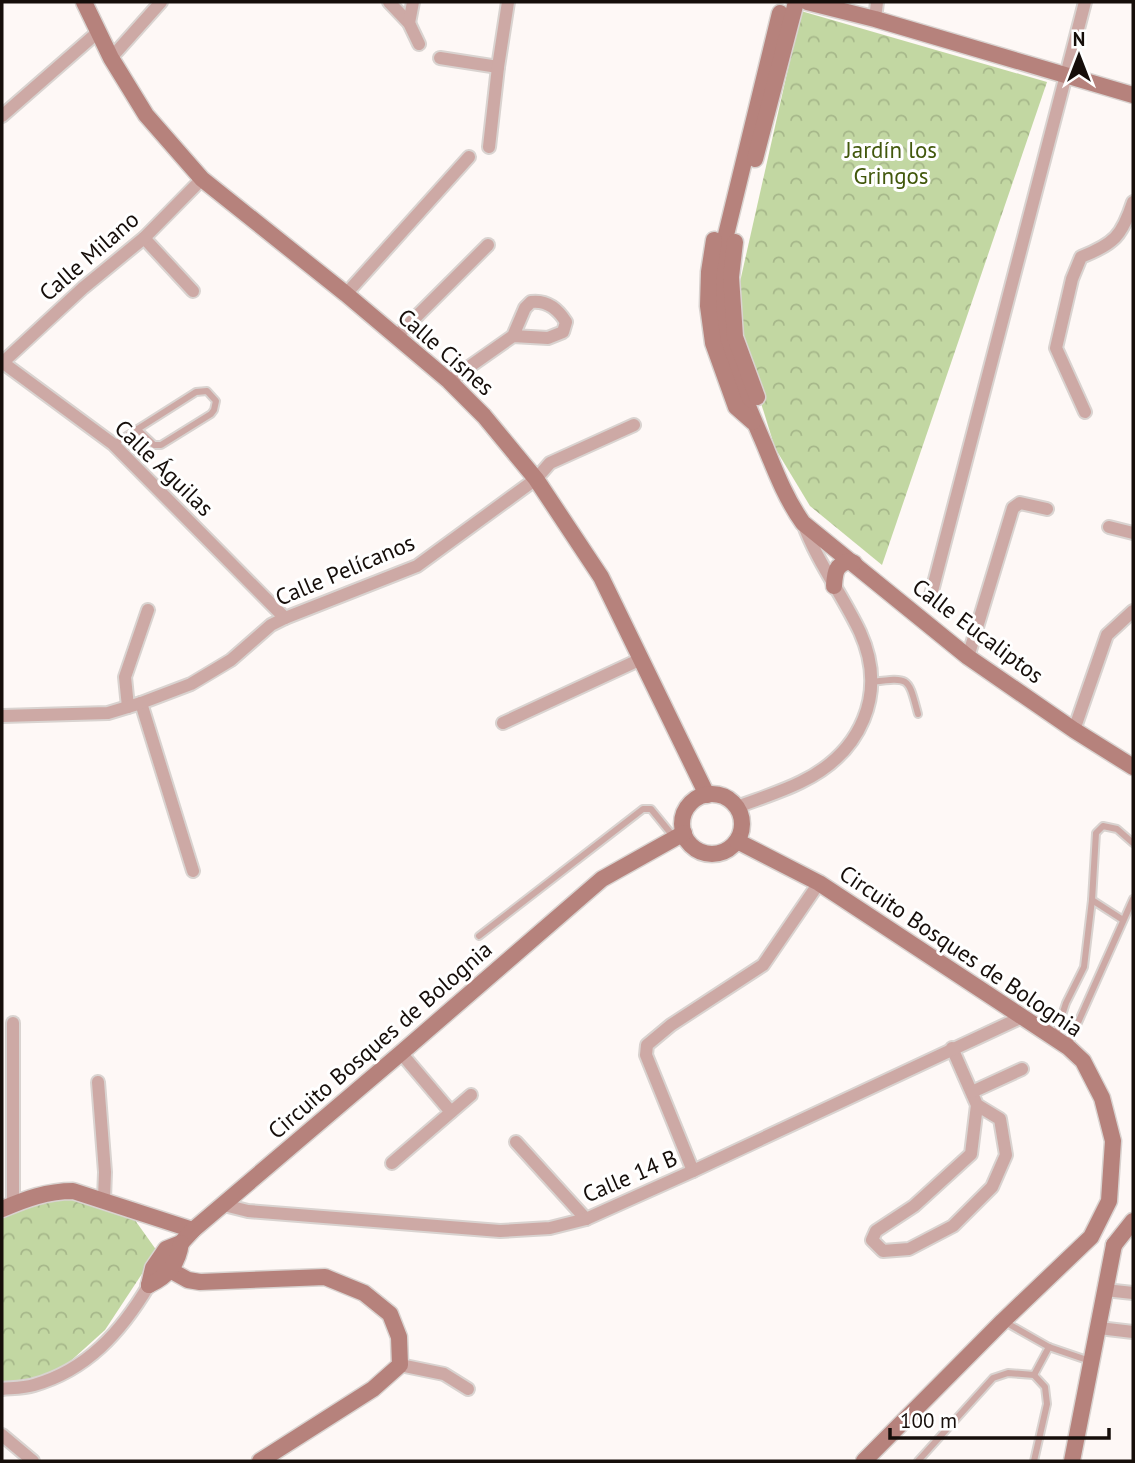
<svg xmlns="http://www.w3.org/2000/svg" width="1135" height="1463" font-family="'PT Sans',sans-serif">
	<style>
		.forest { fill: url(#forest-crowns) }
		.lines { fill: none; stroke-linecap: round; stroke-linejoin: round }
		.lane-casing { stroke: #d9d3d0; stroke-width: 10 }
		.street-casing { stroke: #d9d3d0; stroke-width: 16 }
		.secondary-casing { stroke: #d9d3d0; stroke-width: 19 }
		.lane { stroke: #cda9a5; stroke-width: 6 }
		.street { stroke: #cda9a5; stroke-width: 12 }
		.secondary { stroke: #b6827c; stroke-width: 16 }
		.labels { text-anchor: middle; stroke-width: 6; stroke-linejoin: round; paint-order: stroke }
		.park-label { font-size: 23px; fill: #42580c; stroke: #fff }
		.street-label { font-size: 23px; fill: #160e0a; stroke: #fff }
	</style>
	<defs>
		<pattern id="forest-crowns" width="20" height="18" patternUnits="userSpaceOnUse" patternTransform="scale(1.75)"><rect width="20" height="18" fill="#c2d7a2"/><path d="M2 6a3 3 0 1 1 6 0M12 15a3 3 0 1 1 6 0" fill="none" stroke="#a6b78a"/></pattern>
	</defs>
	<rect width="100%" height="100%" fill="#fef8f6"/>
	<g class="forest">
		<path d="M801,11L1047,82L882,565L810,506L775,448L733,313Z"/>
		<path d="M53,1186L132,1216L157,1251L105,1330L64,1367L2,1393V1200Z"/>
	</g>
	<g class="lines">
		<defs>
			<g id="lane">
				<path d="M114,444L196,392L207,391L216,401L214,410L211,414L161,445H154L137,429"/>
				<path d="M872,682C910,677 908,677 918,714"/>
				<path d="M1092,900L1123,920"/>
				<path d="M479,936L643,809H651L673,836"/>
				<path d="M1055,1037L1066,1003L1084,967L1092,900L1096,833L1103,826L1117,829L1133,843"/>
				<path d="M1068,1045L1133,899"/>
				<path d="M1005,1322L1049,1347L1090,1361"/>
				<path d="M1034,1375L1049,1347"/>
				<path d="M918,1461L993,1378L1008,1373L1034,1375L1045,1387L1047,1404L1034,1461"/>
			</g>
			<g id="street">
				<path d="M389,2L409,23L419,44"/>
				<path d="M875,19L877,2"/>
				<path d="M409,23L413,2"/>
				<path d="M111,58L161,2"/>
				<path d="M440,58L498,67"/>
				<path d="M2,116L98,32"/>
				<path d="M489,147L498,67L508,2"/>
				<path d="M144,238L193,291"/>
				<path d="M346,294L469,157"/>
				<path d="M396,337L488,245"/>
				<path d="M2,362L113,444L285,618"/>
				<path d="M2,363L83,288L144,238L202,179"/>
				<path d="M449,381L513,336L548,338L563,332L566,322C558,309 547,300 531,302L525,308L513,336"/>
				<path d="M1085,412L1056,348L1072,279L1081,257C1114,244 1122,236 1133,202"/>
				<path d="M1109,527L1133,533"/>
				<path d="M931,595L1085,2"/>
				<path d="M968,657L1013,508L1020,503L1047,509"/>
				<path d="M141,703L193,871"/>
				<path d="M128,707L125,677L148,610"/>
				<path d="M2,716L108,713L141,703L191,684L231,660L271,625L285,618L417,566L536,479L550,463L634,425"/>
				<path d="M503,723L641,659"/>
				<path d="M1074,730L1107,635L1133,611"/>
				<path d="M737,807C758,799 781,792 801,782C861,753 888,694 860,632C842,594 817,562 803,523"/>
				<path d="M952,1048L977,1105L971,1154L914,1206L876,1231L872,1240L883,1251L909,1249L953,1226L992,1187L1006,1155L1000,1119L977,1105"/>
				<path d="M401,1053L451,1112"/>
				<path d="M98,1082L105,1172L104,1199"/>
				<path d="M972,1092L1022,1069"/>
				<path d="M516,1142L586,1219"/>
				<path d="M392,1163L471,1095"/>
				<path d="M693,1171L646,1055L647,1045L671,1025L763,965L819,883"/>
				<path d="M13,1205V1023"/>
				<path d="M224,1205L248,1211L500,1231L550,1228L586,1219L693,1171L1022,1017"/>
				<path d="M1105,1290L1133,1293"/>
				<path d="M1099,1328L1133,1332"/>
				<path d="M400,1365L444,1374L468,1389"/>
				<path d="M2,1389C12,1388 24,1388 34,1385C87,1370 121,1332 149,1285"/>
				<path d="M2,1435L33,1461"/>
			</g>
			<g id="secondary">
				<path d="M84,2L111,58L146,115L202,179L346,294L449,381L484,416L536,479L601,577L707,795"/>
				<path d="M807,2L875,19L1133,95"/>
				<path d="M780,13L725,239C722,261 717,285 719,308C725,356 746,402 765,446C776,473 786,499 803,523L968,657L1074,730L1133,767"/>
				<path d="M755,159L796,2"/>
				<path d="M714,240L709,272L708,306L713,343L736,407L753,422"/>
				<path d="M735,242L731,277L735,337L757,397"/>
				<path d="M834,586C835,573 835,565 849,561L854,563"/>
				<circle cx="712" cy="824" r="30"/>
				<path d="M737,841L819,883L1068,1047L1083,1061L1102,1098L1113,1141L1109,1201L1091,1237L1003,1321L864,1461"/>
				<path d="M2,1209C26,1199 47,1191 73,1191L193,1230"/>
				<path d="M1114,1245L1133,1221"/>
				<path d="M170,1270L188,1280L200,1282L325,1277L364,1293L390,1314L399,1337L400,1365L373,1389L260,1461"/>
				<path d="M149,1285L153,1268L166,1249L181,1243L193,1230L401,1053L602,879L684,833"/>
				<path d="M149,1285C168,1276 178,1264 181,1243"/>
				<path d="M1072,1461L1114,1245"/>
			</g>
		</defs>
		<use href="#lane" class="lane-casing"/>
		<use href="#street" class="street-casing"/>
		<use href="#secondary" class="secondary-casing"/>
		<use href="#lane" class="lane"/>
		<use href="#street" class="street"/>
		<use href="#secondary" class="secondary"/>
	</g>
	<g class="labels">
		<g class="park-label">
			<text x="891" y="158">Jardín los<tspan x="891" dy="26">Gringos</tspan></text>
		</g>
		<g class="street-label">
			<text transform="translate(89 256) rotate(-41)" y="8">Calle Milano</text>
			<text transform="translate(446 352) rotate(41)" y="8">Calle Cisnes</text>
			<text transform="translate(164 468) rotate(44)" y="8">Calle Águilas</text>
			<text transform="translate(345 570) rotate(-23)" y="8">Calle Pelícanos</text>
			<text transform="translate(978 631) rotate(37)" y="8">Calle Eucaliptos</text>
			<text transform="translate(961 951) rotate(34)" y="8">Circuito Bosques de Bolognia</text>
			<text transform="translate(380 1040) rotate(-41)" y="8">Circuito Bosques de Bolognia</text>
			<text transform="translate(630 1176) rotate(-23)" y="8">Calle 14 B</text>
		</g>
	</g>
	<rect width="1135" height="1463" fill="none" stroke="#160e0a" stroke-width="7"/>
	<g transform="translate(1079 56)" stroke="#ffffff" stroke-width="5" paint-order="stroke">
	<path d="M0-5L12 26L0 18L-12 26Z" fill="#160e0a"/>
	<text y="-10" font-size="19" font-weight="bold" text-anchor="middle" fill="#160e0a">N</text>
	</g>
	<path d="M890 1428v10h219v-10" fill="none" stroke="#160e0a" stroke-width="3.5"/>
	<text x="900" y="1428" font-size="21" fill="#160e0a" stroke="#ffffff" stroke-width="5" paint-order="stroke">100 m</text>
</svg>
